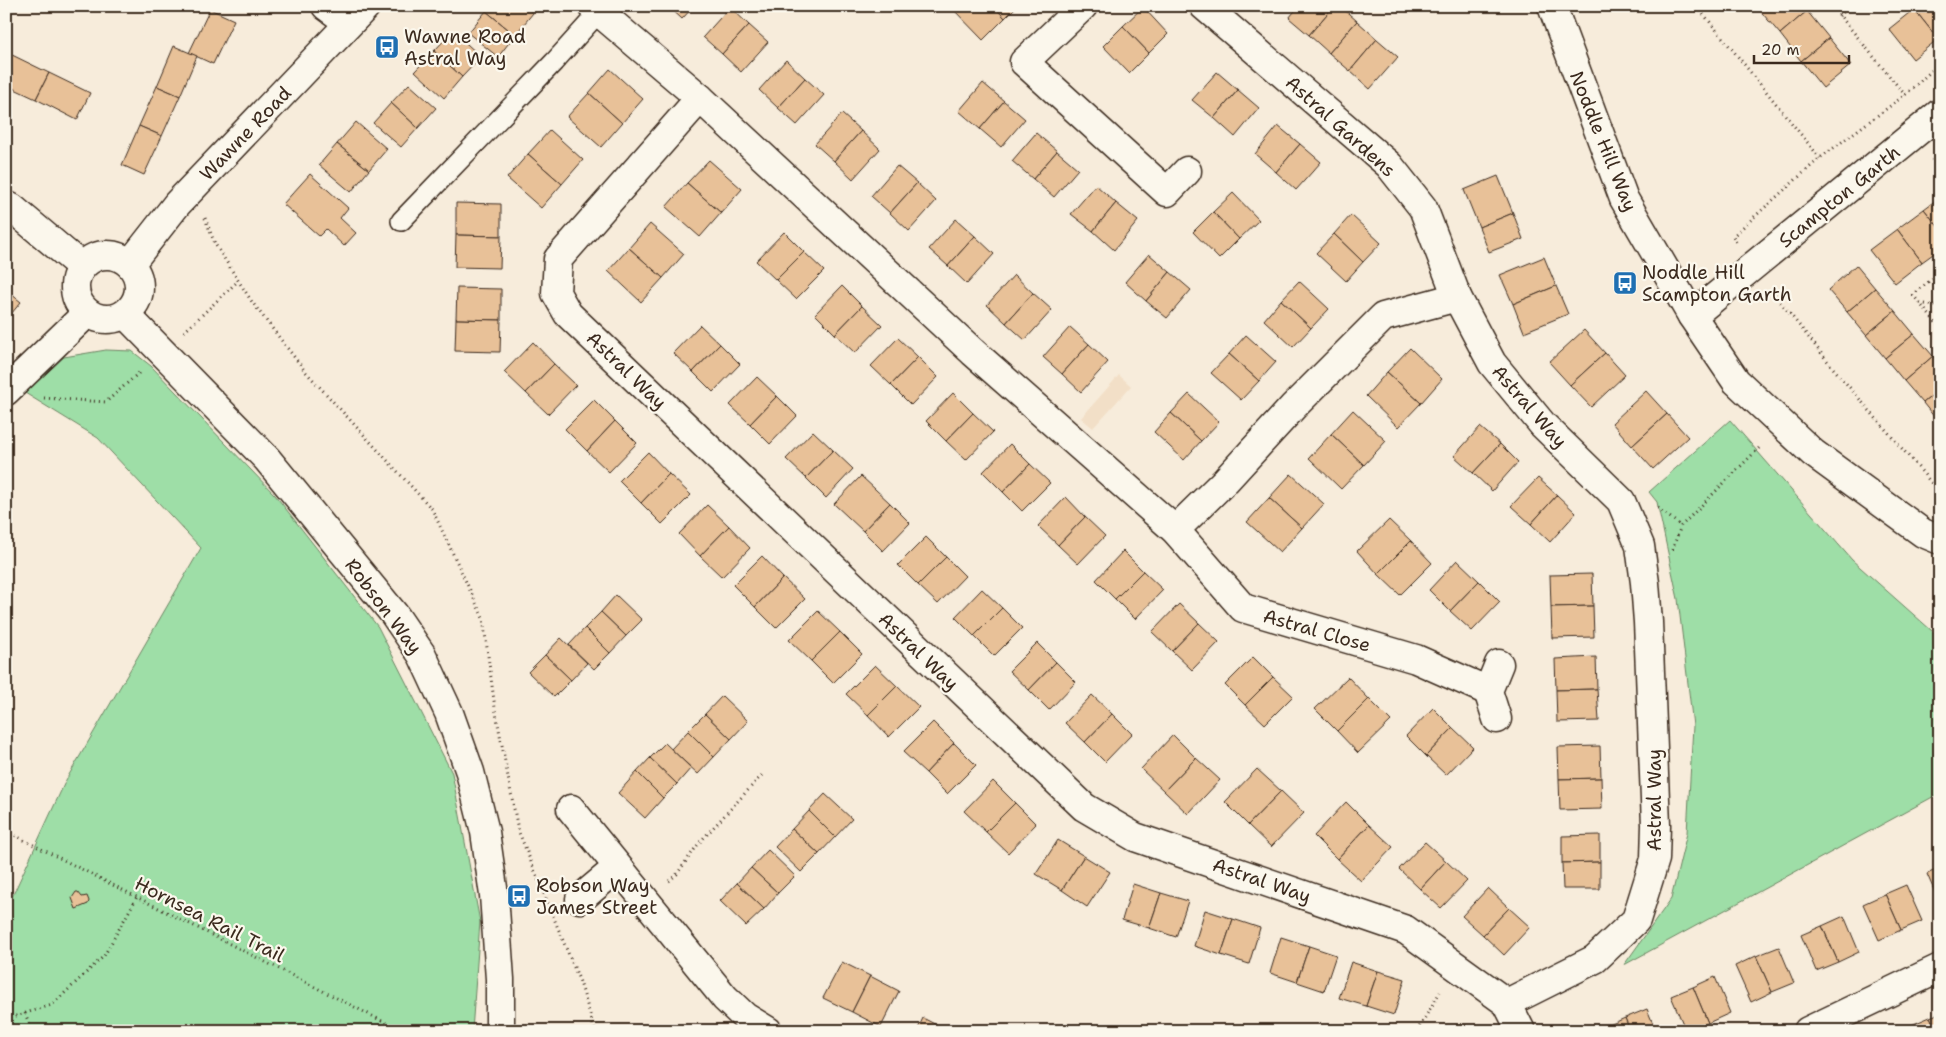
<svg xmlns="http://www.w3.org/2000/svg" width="1946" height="1037" font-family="'Shantell Sans',sans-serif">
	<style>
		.built { fill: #f2dfc7 }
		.green { fill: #9edea7; stroke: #6c8462 }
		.building { fill: #e8c198; stroke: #3b2a1e }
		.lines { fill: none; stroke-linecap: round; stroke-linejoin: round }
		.lane-casing { stroke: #3b2a1e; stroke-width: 22 }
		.street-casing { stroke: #3b2a1e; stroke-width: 31 }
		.secondary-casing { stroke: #3b2a1e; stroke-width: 31 }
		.path { stroke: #3b2a1e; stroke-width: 3; stroke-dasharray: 1 4; stroke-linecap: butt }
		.lane { stroke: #fbf7ec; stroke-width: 19 }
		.street { stroke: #fbf7ec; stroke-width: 28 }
		.secondary { stroke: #fbf7ec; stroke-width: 28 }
		.labels { text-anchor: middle; stroke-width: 4.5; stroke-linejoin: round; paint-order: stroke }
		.poi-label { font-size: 19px; fill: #3b2a1e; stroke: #fbf7ec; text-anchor: start }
		.street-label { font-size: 19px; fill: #3b2a1e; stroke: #fbf7ec }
	</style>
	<rect width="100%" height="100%" fill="#f7ecdb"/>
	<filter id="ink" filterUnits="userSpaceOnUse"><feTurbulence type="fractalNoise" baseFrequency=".02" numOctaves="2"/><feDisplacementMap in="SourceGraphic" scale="10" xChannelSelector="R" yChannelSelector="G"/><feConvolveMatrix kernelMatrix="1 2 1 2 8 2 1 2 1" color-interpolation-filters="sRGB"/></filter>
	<g filter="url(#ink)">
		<path class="built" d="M1119,375L1131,386L1093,428L1081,418Z"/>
		<g class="green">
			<path d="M106,350L132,351L151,366L275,495L378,627L452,773L480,922L472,1031H6V910L66,780L201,548L98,438L25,393L64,357Z"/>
			<path d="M1730,420L1852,560L1940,638V793L1624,965L1671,899L1687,833L1693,726L1678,599L1657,502L1649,492Z"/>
		</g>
		<g class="building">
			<path d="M490,6H524L533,13L515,35L486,11Z"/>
			<path d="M668,6H694L682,19Z"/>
			<path d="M952,6H994L1005,18L983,40L951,7Z"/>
			<path d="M994,6H1017L1005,18Z"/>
			<path d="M1299,6H1334L1309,35L1289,18Z"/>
			<path d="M1334,6H1340L1357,21L1329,53L1309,35Z"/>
			<path d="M1803,6L1807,11L1780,34L1757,7Z"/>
			<path d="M1918,6H1940V37L1938,39L1914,9Z"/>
			<path d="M730,7L749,25L722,54L703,37Z"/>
			<path d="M1143,7L1168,34L1149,53L1123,26Z"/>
			<path d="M210,9L234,20L213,64L189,53Z"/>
			<path d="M1914,9L1938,39L1913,59L1889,29Z"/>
			<path d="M486,11L515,35L498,57L468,33Z"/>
			<path d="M1807,11L1829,38L1801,61L1780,34Z"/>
			<path d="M1357,21L1377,39L1350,71L1329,53Z"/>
			<path d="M749,25L768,42L741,72L722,54Z"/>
			<path d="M1123,26L1149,53L1129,73L1103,46Z"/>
			<path d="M453,31L481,57L462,77L434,51Z"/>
			<path d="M1829,38L1851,65L1823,88L1801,61Z"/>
			<path d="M1377,39L1398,57L1370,89L1350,71Z"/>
			<path d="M174,46L197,56L180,96L157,86Z"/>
			<path d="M434,51L462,77L444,98L415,71Z"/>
			<path d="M8,53L49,73L36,99L6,85V56Z"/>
			<path d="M786,60L805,78L778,108L759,90Z"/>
			<path d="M610,69L643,99L622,123L589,93Z"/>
			<path d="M1217,72L1238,90L1214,118L1192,100Z"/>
			<path d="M49,73L90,93L77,120L36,99Z"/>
			<path d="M805,78L824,95L797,125L778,108Z"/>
			<path d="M983,83L1004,101L980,129L959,111Z"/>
			<path d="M409,84L436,108L418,128L391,103Z"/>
			<path d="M157,86L180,96L162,136L139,126Z"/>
			<path d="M1238,90L1259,108L1235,137L1214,118Z"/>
			<path d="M589,93L622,123L601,147L567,117Z"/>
			<path d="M1004,101L1025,119L1001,147L980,129Z"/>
			<path d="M391,103L418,128L401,147L373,123Z"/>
			<path d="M842,114L861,131L834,161L815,144Z"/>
			<path d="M356,122L387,149L369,170L337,144Z"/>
			<path d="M139,126L162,136L144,175L122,165Z"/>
			<path d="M1278,126L1300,144L1276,172L1255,154Z"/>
			<path d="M550,130L583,160L562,184L528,154Z"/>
			<path d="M861,131L880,149L853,179L834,161Z"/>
			<path d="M1036,133L1057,151L1033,179L1012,161Z"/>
			<path d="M337,144L369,170L351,192L319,165Z"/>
			<path d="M1300,144L1321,162L1296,190L1276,172Z"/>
			<path d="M1057,151L1078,169L1054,197L1033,179Z"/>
			<path d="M528,154L562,184L541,208L507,178Z"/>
			<path d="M709,160L742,189L721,213L687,183Z"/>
			<path d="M897,166L917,183L890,213L871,196Z"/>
			<path d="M310,174L348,208L340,218L356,233L344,246L326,229L319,236L283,204Z"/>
			<path d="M1498,176L1513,213L1479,227L1464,190Z"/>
			<path d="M687,183L721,213L700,237L666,207Z"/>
			<path d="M917,183L936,201L909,231L890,213Z"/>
			<path d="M1096,185L1116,203L1093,231L1071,214Z"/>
			<path d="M1233,193L1259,220L1239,239L1213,212Z"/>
			<path d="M1940,197V229L1924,209Z"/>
			<path d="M456,203L501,204V236L456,235Z"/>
			<path d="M1116,203L1138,221L1114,250L1093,231Z"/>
			<path d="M1924,209L1940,229V249L1922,262L1897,229Z"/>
			<path d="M1213,212L1239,239L1219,259L1193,232Z"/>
			<path d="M1513,213L1523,239L1489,252L1479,227Z"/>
			<path d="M1351,215L1381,243L1363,262L1334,234Z"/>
			<path d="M956,219L975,236L948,266L929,249Z"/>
			<path d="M650,224L684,254L663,278L629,248Z"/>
			<path d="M1897,229L1922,262L1895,283L1869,250Z"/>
			<path d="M784,232L804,252L776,280L756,261Z"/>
			<path d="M1334,234L1363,262L1346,281L1316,253Z"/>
			<path d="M456,235L501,236L500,268L455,267Z"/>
			<path d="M975,236L994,254L967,284L948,266Z"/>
			<path d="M629,248L663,278L641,302L608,271Z"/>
			<path d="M804,252L824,271L796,299L776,280Z"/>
			<path d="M1149,254L1170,272L1146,301L1125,282Z"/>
			<path d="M1544,257L1556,286L1513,304L1500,275Z"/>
			<path d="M1856,265L1875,288L1847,312L1828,290Z"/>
			<path d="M1170,272L1191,290L1167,318L1146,301Z"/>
			<path d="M1014,275L1033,293L1006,323L987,305Z"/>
			<path d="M1299,281L1329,309L1311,328L1281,300Z"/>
			<path d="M842,286L862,306L835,334L815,314Z"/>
			<path d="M1556,286L1568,314L1524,332L1513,304Z"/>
			<path d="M457,288L501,289V320L456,319Z"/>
			<path d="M1875,288L1895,311L1866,335L1847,312Z"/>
			<path d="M6,290L21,302L6,320Z"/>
			<path d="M1033,293L1052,310L1025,340L1006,323Z"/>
			<path d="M1281,300L1311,328L1293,347L1264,320Z"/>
			<path d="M862,306L882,325L855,353L835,334Z"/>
			<path d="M1895,311L1914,334L1885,358L1866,335Z"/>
			<path d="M456,319L501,320L500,352L455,351Z"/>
			<path d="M700,325L720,344L693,372L673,353Z"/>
			<path d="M1070,327L1089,344L1062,374L1043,357Z"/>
			<path d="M1584,330L1605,353L1570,385L1549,362Z"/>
			<path d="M1914,334L1933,356L1904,381L1885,358Z"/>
			<path d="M1246,335L1276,362L1259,381L1229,354Z"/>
			<path d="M898,338L918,357L891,385L871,366Z"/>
			<path d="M533,342L554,364L526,393L504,372Z"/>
			<path d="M720,344L740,364L713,392L693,372Z"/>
			<path d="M1089,344L1108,362L1081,392L1062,374Z"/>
			<path d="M1410,348L1442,379L1421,403L1387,372Z"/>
			<path d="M1605,353L1625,375L1591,407L1570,385Z"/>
			<path d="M1229,354L1259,381L1241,400L1211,373Z"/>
			<path d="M1933,356L1940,365V389L1923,403L1904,381Z"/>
			<path d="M918,357L938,377L911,405L891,385Z"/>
			<path d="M554,364L576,385L548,414L526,393Z"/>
			<path d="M1387,372L1421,403L1398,427L1366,396Z"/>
			<path d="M757,377L777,396L750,424L730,405Z"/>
			<path d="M1940,389V424L1923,403Z"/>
			<path d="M1646,391L1667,414L1632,446L1612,423Z"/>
			<path d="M953,393L973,413L946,441L926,421Z"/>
			<path d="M1189,394L1219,422L1201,441L1171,413Z"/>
			<path d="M777,396L797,416L770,444L750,424Z"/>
			<path d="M594,400L615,421L587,451L565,429Z"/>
			<path d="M1353,410L1386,441L1364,465L1331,434Z"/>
			<path d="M973,413L993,432L966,460L946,441Z"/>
			<path d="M1171,413L1201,441L1184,460L1154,432Z"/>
			<path d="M1667,414L1688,437L1653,469L1632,446Z"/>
			<path d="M615,421L637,443L609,472L587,451Z"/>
			<path d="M1480,427L1500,444L1473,473L1454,456Z"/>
			<path d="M813,431L833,450L806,478L786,459Z"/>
			<path d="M1331,434L1364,465L1341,489L1309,458Z"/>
			<path d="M1010,444L1030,464L1003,492L983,472Z"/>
			<path d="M1500,444L1518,462L1492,491L1473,473Z"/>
			<path d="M833,450L853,469L826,498L806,478Z"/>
			<path d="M648,452L669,474L641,503L619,481Z"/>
			<path d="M1030,464L1050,483L1022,511L1003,492Z"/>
			<path d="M669,474L691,495L662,524L641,503Z"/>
			<path d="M1291,474L1324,504L1302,528L1269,498Z"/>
			<path d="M861,476L890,503L863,531L834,504Z"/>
			<path d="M1538,478L1557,495L1531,524L1511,506Z"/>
			<path d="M1557,495L1576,513L1550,542L1531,524Z"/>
			<path d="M1066,497L1085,517L1058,545L1038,526Z"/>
			<path d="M1269,498L1302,528L1280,552L1247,522Z"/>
			<path d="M890,503L910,523L883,551L863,531Z"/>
			<path d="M707,505L729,526L700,556L679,534Z"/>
			<path d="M1085,517L1105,536L1078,564L1058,545Z"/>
			<path d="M1389,520L1411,541L1378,574L1357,551Z"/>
			<path d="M729,526L750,548L722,577L700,556Z"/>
			<path d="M926,537L946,557L918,585L898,565Z"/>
			<path d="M1411,541L1432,563L1400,595L1378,574Z"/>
			<path d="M1123,551L1143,571L1115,599L1096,580Z"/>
			<path d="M762,556L783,578L755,607L733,585Z"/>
			<path d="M946,557L965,576L938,604L918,585Z"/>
			<path d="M1457,560L1479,581L1450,611L1429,590Z"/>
			<path d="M1143,571L1163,590L1135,619L1115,599Z"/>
			<path d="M1592,574L1593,606L1551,607L1550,575Z"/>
			<path d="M783,578L805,599L776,628L755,607Z"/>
			<path d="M1479,581L1500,602L1472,631L1450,611Z"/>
			<path d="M982,589L1002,608L974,636L955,617Z"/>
			<path d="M616,595L642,620L626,636L601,612Z"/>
			<path d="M1179,604L1199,623L1172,651L1152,632Z"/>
			<path d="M1593,606L1594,637L1552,638L1551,607Z"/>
			<path d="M1002,608L1022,628L994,656L974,636Z"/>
			<path d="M818,611L840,632L811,661L789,640Z"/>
			<path d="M601,612L626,636L610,653L585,628Z"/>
			<path d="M1199,623L1219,642L1192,670L1172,651Z"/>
			<path d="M585,628L610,653L594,669L569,645Z"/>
			<path d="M840,632L862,654L833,683L811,661Z"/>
			<path d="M561,638L587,663L571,680L545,655Z"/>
			<path d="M1037,643L1056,662L1029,690L1009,671Z"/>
			<path d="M545,655L571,680L554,697L528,672Z"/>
			<path d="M1253,657L1273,677L1245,705L1225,685Z"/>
			<path d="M1596,657L1597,689L1556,690L1555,659Z"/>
			<path d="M1056,662L1076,682L1049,710L1029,690Z"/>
			<path d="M875,665L897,686L868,715L846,694Z"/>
			<path d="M1273,677L1293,696L1265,724L1245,705Z"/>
			<path d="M1348,677L1369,699L1337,731L1315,709Z"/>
			<path d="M897,686L919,707L889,737L868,715Z"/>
			<path d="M1597,689L1599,721L1557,722L1556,690Z"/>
			<path d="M1092,695L1112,714L1085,742L1065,723Z"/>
			<path d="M722,696L748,721L731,739L705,714Z"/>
			<path d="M1369,699L1391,721L1358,753L1337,731Z"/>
			<path d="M1433,708L1453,728L1426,756L1406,736Z"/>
			<path d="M705,714L731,739L714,757L688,731Z"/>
			<path d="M1112,714L1132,734L1105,762L1085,742Z"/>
			<path d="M933,722L954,743L926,773L903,752Z"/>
			<path d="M1453,728L1473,747L1446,775L1426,756Z"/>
			<path d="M688,731L714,757L698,774L671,749Z"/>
			<path d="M1173,735L1196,758L1164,791L1141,769Z"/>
			<path d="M665,743L691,768L677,784L650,758Z"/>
			<path d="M954,743L976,765L947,794L926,773Z"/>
			<path d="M1600,746L1601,778L1559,779L1558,747Z"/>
			<path d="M650,758L677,784L663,798L637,772Z"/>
			<path d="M1196,758L1220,780L1188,814L1164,791Z"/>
			<path d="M1257,769L1281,791L1248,825L1225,802Z"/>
			<path d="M637,772L663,798L645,818L618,793Z"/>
			<path d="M1601,778L1602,809L1560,810L1559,779Z"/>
			<path d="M993,781L1015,803L986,832L964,811Z"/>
			<path d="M1281,791L1304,813L1271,847L1248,825Z"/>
			<path d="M825,794L852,819L835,837L809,811Z"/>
			<path d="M1346,802L1369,825L1337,859L1314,836Z"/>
			<path d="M1015,803L1036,824L1008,853L986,832Z"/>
			<path d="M809,811L835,837L819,854L792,829Z"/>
			<path d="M1369,825L1393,847L1361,881L1337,859Z"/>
			<path d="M792,829L819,854L801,872L775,847Z"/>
			<path d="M1600,835V862L1562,863V836Z"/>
			<path d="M1058,840L1084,856L1062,890L1036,874Z"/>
			<path d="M1425,842L1446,861L1420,889L1399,869Z"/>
			<path d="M768,850L795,876L778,893L751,868Z"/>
			<path d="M1084,856L1110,872L1087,907L1062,890Z"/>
			<path d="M1446,861L1467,881L1441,908L1420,889Z"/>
			<path d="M1600,862V889H1563L1562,863Z"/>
			<path d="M751,868L778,893L764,909L737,883Z"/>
			<path d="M1940,868V904L1927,874Z"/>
			<path d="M737,883L764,909L746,926L720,901Z"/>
			<path d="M1133,884L1161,893L1149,928L1122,920Z"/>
			<path d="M1906,885L1922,921L1901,930L1885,894Z"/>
			<path d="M1488,888L1509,908L1483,935L1462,916Z"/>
			<path d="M76,892H78L82,897L87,896L89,901L88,904L76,909L72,898Z"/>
			<path d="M1161,893L1188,901L1176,937L1149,928Z"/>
			<path d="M1885,894L1901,930L1879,940L1863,904Z"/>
			<path d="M1509,908L1530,927L1504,955L1483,935Z"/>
			<path d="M1205,910L1233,919L1221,955L1194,946Z"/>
			<path d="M1844,916L1859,952L1838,962L1822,926Z"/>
			<path d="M1233,919L1260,928L1249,964L1221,955Z"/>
			<path d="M1822,926L1838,962L1816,971L1801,935Z"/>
			<path d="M1281,937L1309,946L1297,982L1270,973Z"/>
			<path d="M1309,946L1336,955L1324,991L1297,982Z"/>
			<path d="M1779,947L1794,983L1772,992L1756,956Z"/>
			<path d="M1756,956L1772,992L1751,1002L1735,966Z"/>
			<path d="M842,962L870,976L852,1012L823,998Z"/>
			<path d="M1351,962L1378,971L1366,1006L1339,998Z"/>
			<path d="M1378,971L1405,979L1394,1015L1366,1006Z"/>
			<path d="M870,976L899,991L881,1027L852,1012Z"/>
			<path d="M1715,977L1730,1013L1708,1023L1693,987Z"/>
			<path d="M1693,987L1708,1023L1686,1031L1671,996Z"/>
			<path d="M1647,1009L1656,1031H1630L1625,1018Z"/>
			<path d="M1940,1013V1031H1937L1930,1017Z"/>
			<path d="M1930,1017L1937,1031H1911L1909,1026Z"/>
			<path d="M923,1018L948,1031H917Z"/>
			<path d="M1625,1018L1630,1031H1605L1603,1028Z"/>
		</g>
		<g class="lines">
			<defs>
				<path id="lane" d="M401,221L554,62L599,12"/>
				<g id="street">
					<path d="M326,6L349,23"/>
					<path d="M592,6L700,98L973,352L1175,530L1243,608L1416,659L1488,691"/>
					<path d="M1083,6L1024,62L1167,192L1187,171"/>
					<path d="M1204,6L1389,165L1423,208L1457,297"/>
					<path d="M1552,6L1624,199L1692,316L1736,381L1813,453L1923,533L1940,540"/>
					<path d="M700,98L558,259L556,293L568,314L1084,807L1135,837L1406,930L1507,1003L1595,959L1636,920L1655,859L1656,825L1648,622L1645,583L1640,546L1621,501L1543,425L1492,363L1457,297L1383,317L1293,407L1226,480L1175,530"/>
					<path d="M1692,316L1940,113"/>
					<path d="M6,391L87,313"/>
					<path d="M1497,719L1488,691L1499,664"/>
					<path d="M571,809L725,998L745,1017L768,1031"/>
					<path d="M580,899L617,868"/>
					<path d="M1507,1003L1521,1031"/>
					<path d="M1808,1031L1940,968"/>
				</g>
				<g id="secondary">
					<path d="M6,205L12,208L82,267"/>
					<circle cx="107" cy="287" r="32"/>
					<path d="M130,264L177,204L366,6"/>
					<path d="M125,314L267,459L394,614L422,655L449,713L470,772L485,832L494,895L500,979V1031"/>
				</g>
			</defs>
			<use href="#lane" class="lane-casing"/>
			<use href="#street" class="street-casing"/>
			<use href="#secondary" class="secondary-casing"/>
			<g class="path">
				<path d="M1697,6L1820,158"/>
				<path d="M1832,6L1905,95"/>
				<path d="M1839,16L1850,6"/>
				<path d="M1932,159L1940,169"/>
				<path d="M205,218L215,244L252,302L305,371L432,509L483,618L495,708L518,830L549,906"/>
				<path d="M1736,242L1733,236L1820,158L1905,95L1940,63"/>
				<path d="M1940,272L1913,295L1940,328"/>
				<path d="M1771,290L1833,368L1940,493"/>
				<path d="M1920,303L1940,307"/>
				<path d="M184,332L238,281"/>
				<path d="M44,398L106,402L141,371"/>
				<path d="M1658,508L1681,526"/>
				<path d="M1672,550L1681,526L1761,446"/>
				<path d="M6,831L402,1031"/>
				<path d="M669,881L677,874L699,843L762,775"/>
				<path d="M553,916L580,982L595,1031"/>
				<path d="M25,1013L32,1031"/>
				<path d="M6,1019L52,1005L104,956L137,897"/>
				<path d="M1417,1031L1440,992"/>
			</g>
			<use href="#lane" class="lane"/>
			<use href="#street" class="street"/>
			<use href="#secondary" class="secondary"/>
		</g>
	</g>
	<defs>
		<symbol id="bus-square" viewBox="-11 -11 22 22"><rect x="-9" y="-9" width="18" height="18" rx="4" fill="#1f6fb2" stroke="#fbf7ec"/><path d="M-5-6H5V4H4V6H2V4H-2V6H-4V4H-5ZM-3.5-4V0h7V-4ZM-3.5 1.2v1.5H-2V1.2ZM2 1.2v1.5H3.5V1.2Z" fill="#fff"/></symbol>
	</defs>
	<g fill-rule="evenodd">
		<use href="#bus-square" x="373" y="33" width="28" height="28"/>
		<use href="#bus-square" x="1611" y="269" width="28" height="28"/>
		<use href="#bus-square" x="505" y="882" width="28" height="28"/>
	</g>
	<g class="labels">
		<g class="poi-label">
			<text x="404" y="43">Wawne Road<tspan x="404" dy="22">Astral Way</tspan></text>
			<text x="1642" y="279">Noddle Hill<tspan x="1642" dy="22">Scampton Garth</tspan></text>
			<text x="536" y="892">Robson Way<tspan x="536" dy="22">James Street</tspan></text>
		</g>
		<g class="street-label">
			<text transform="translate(1341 126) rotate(42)" y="7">Astral Gardens</text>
			<text transform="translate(245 133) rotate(-46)" y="7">Wawne Road</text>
			<text transform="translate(1604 141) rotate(68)" y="7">Noddle Hill Way</text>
			<text transform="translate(1839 196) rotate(-39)" y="7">Scampton Garth</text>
			<text transform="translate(627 370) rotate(44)" y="7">Astral Way</text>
			<text transform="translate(1530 406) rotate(49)" y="7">Astral Way</text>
			<text transform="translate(384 606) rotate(53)" y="7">Robson Way</text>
			<text transform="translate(1317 630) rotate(16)" y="7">Astral Close</text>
			<text transform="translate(919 651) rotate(44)" y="7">Astral Way</text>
			<text transform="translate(1654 800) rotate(-90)" y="7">Astral Way</text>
			<text transform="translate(1262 880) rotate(19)" y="7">Astral Way</text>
			<text transform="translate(210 919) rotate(27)" y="7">Hornsea Rail Trail</text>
		</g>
	</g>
	<rect width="1946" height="1037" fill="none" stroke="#fbf7ec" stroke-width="25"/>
	<rect x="12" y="12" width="1921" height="1012" fill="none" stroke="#3b2a1e" stroke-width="2" filter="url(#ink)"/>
	<path d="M1754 55v8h95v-8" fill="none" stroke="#3b2a1e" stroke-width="2.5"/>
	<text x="1761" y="55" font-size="15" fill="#3b2a1e" stroke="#fbf7ec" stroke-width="4" paint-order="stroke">20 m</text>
</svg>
